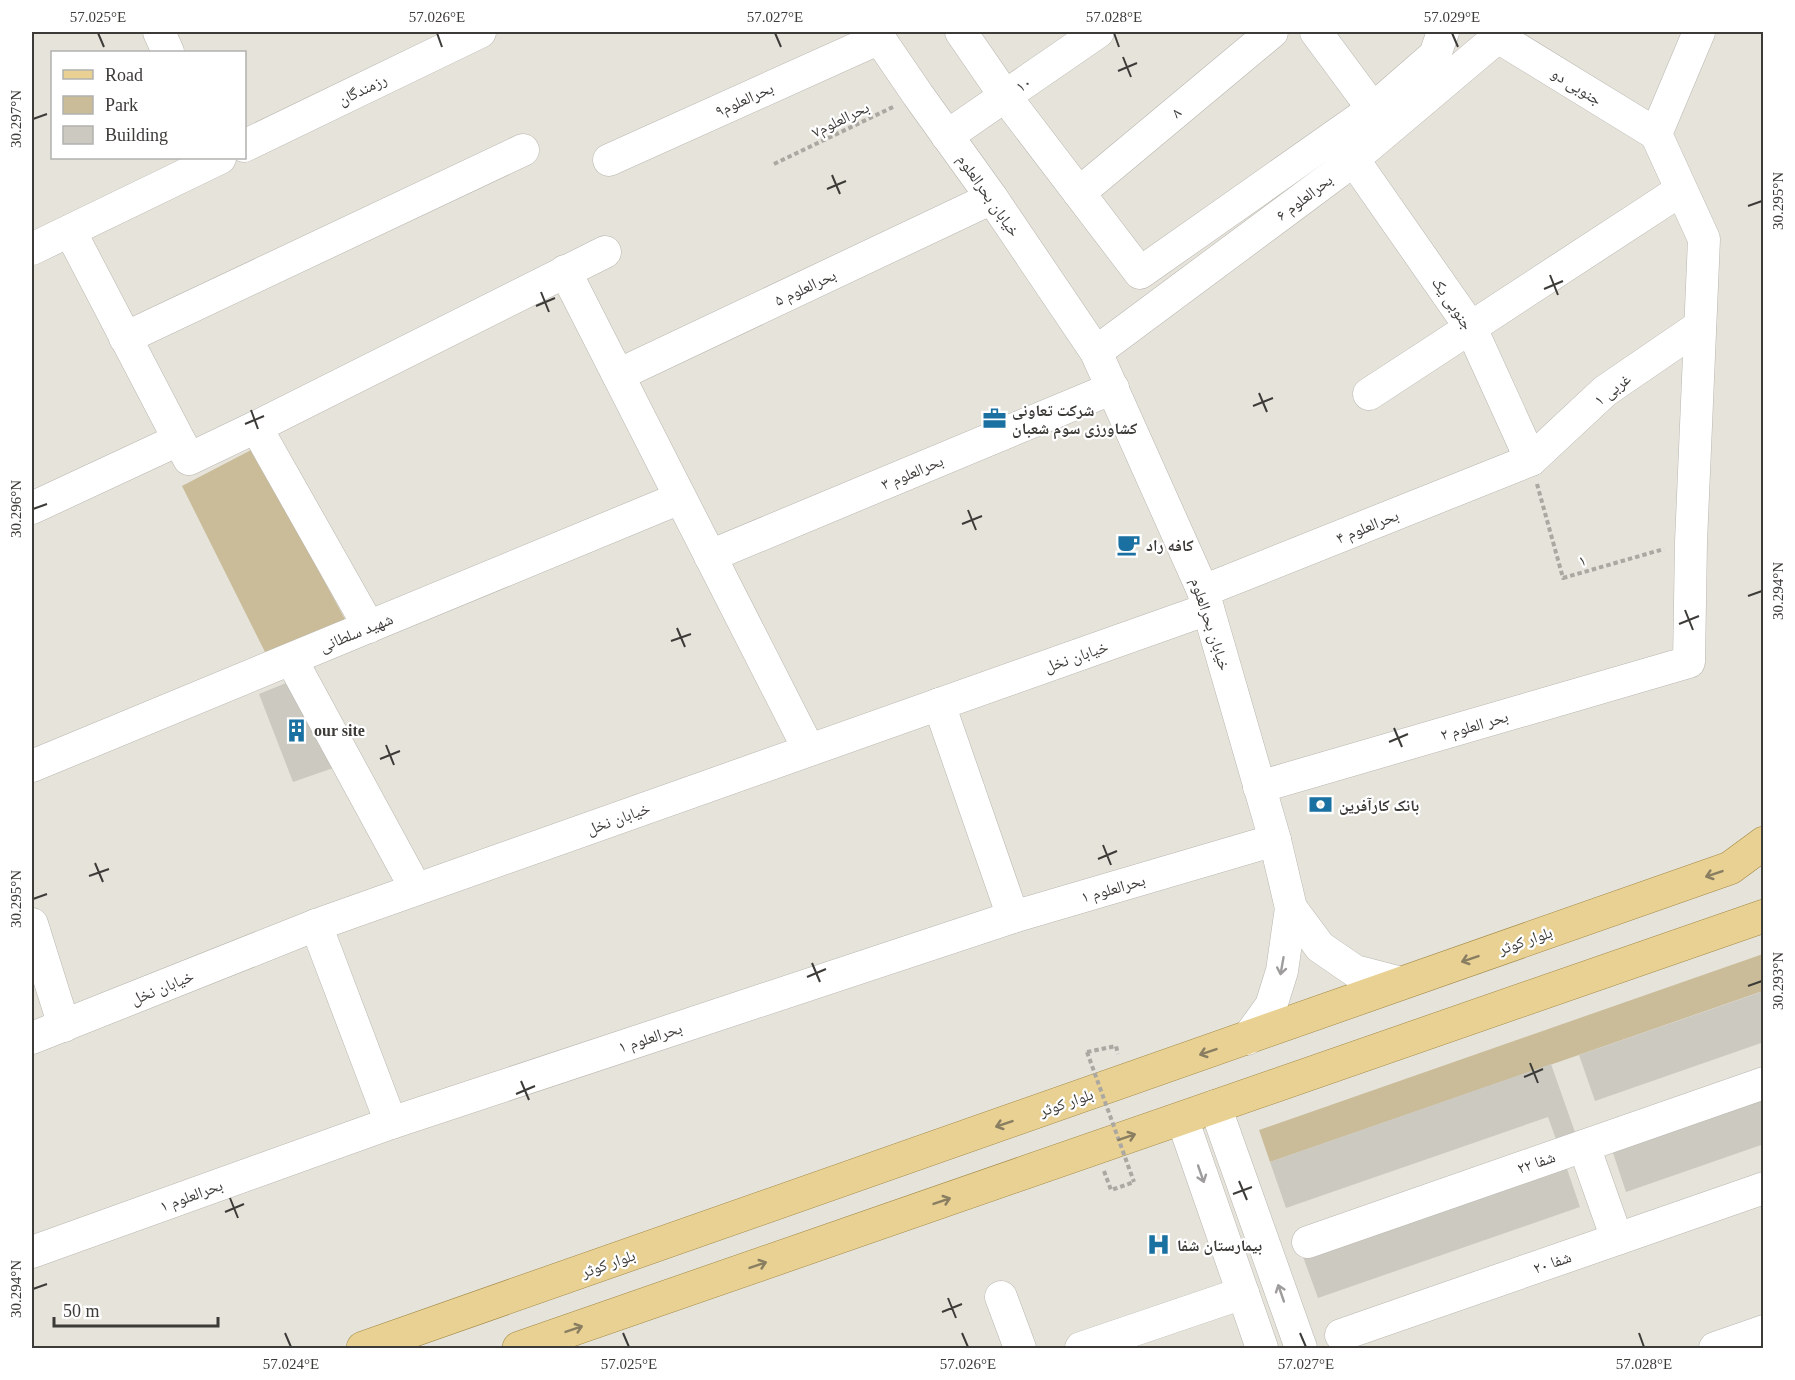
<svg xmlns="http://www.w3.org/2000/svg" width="1795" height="1380" font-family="'Times New Roman','Noto Naskh Arabic',serif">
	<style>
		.green { fill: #cabc99 }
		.building { fill: #ccc9c1 }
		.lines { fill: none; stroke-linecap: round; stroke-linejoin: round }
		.minor-casing { stroke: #b9b6af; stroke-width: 33 }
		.major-casing { stroke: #a28944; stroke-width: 34 }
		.path { stroke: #aba8a2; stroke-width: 4; stroke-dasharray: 4.5 3; stroke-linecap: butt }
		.minor { stroke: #fff; stroke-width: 32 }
		.major { stroke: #e8d193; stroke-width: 33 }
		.path-bridge { stroke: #aba8a2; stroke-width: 4; stroke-dasharray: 4.5 3; stroke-linecap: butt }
		.oneway { stroke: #897e61 }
		.oneway2 { stroke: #9e9d9c }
		.ticks { fill: none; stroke: #3c3b38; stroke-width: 2 }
		.labels { text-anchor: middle; stroke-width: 4.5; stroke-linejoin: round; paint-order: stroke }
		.street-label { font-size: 16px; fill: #3c3b38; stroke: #fff }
		.poi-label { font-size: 16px; font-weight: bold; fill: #3c3b38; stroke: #fff; text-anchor: start }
		.neatline { fill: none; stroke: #3c3b38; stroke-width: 2 }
		.ticks-label { font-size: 15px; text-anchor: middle; fill: #3c3b38 }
	</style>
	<rect width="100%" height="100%" fill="#e6e3db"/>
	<g class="green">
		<path d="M253,449L347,623L267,656L182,486Z"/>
		<path d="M1763,954V991L1270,1162L1259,1130Z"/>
	</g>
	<g class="building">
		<path d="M291,681L336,767L293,782L259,694Z"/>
		<path d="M1764,991V1042L1595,1101L1579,1055Z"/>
		<path d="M1551,1064L1577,1138L1558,1145L1548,1117L1286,1208L1270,1162Z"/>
		<path d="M1764,1094V1144L1626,1192L1611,1147Z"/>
		<path d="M1565,1163L1580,1207L1318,1298L1302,1254Z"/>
	</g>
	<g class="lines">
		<defs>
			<g id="minor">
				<path d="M159,32L168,52"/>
				<path d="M875,32L918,95L992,198L1096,352L1203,591L1275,840L1291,908L1320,947L1355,971L1401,983"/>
				<path d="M961,32L1005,96L1140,273L1373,109L1435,55L1443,32"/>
				<path d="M1316,32L1373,109"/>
				<path d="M1498,37L1656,134"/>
				<path d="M947,136L1098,32"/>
				<path d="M244,146L480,32"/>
				<path d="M1353,159L1471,328L1531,460"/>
				<path d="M609,160L880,38"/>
				<path d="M1079,193L1272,32"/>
				<path d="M70,231L189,459L256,427L605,252"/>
				<path d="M32,249L220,158"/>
				<path d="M565,271L809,750"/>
				<path d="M125,338L523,150"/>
				<path d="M1096,352L1338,172L1498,37L1502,32"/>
				<path d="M618,375L992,198"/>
				<path d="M1369,394L1681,190"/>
				<path d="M256,427L369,627"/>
				<path d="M32,508L178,440"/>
				<path d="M710,556L1113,388"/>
				<path d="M1203,591L1531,460L1605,391L1700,326"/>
				<path d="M291,659L416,889"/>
				<path d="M939,704L1013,917"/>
				<path d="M32,766L680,498"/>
				<path d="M1259,787L1689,662L1691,542L1704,239L1656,134L1699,32"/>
				<path d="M32,924L64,1026"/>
				<path d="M316,925L391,1123"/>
				<path d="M32,1038L316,925L1208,609"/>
				<path d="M1247,1039L1271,1006L1282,971L1291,908"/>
				<path d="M1215,1106L1301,1348"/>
				<path d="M1182,1118L1262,1348"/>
				<path d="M1584,1146L1617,1239"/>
				<path d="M1308,1242L1764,1083"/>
				<path d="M32,1252L391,1123L1013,917L1275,840"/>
				<path d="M1001,1297L1020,1348"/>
				<path d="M1341,1335L1764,1188"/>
				<path d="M1081,1348L1243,1293"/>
				<path d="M1715,1348L1764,1331"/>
			</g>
			<g id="major">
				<path d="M363,1348L1730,868L1764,843"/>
				<path d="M519,1348L1764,916"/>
			</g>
		</defs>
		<use href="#minor" class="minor-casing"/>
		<use href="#major" class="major-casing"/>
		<g class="path">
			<path d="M774,164L895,106"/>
			<path d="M1537,484L1563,578L1664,549"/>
			<path d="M1087,1052L1116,1046L1118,1054"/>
			<path d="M1104,1171L1111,1190L1134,1182"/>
		</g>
		<use href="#minor" class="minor"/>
		<use href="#major" class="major"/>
		<path class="path-bridge" d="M1087,1052L1134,1182"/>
	</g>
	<defs><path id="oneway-shaft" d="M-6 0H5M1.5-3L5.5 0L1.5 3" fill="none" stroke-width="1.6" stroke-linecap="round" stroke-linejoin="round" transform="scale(1.5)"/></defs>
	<g class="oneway">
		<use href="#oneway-shaft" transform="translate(1714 874) rotate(161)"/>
		<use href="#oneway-shaft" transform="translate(1470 959) rotate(161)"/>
		<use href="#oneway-shaft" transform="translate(1208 1052) rotate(161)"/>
		<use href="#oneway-shaft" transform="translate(1004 1124) rotate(161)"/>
		<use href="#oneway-shaft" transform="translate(1127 1137) rotate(-19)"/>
		<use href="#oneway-shaft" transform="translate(942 1201) rotate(-19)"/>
		<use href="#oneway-shaft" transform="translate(758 1265) rotate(-19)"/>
		<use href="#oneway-shaft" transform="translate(574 1329) rotate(-19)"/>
	</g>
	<g class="oneway2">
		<use href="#oneway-shaft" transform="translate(1282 966) rotate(100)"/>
		<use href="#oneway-shaft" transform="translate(1201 1174) rotate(71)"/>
		<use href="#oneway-shaft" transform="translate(1281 1293) rotate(-109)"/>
	</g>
	<path class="ticks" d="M98,33L104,47M437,33L442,47M775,33L781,47M1114,33L1119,47M1452,33L1458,47M1123,57L1131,77M1118,71L1137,63M33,119L47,114M832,175L840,194M827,189L846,181M1748,206L1762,201M1550,275L1558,295M1544,289L1563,281M541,292L549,312M536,306L555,298M1259,393L1267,412M1253,406L1273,398M251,410L258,429M245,424L264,416M33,509L47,504M968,510L976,530M962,524L982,516M1748,596L1762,591M1685,610L1693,630M1679,624L1699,616M677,628L685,647M671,641L691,634M1394,728L1402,747M1389,742L1408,734M386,745L394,765M380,759L400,751M1103,845L1111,865M1098,859L1117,851M95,863L103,882M89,876L109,869M33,899L47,894M812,963L820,982M807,977L826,969M1748,986L1762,981M1530,1063L1538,1083M1524,1077L1543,1069M521,1081L529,1100M516,1094L535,1086M1239,1181L1247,1200M1233,1194L1252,1187M230,1198L238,1218M225,1212L244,1204M33,1289L47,1284M948,1298L956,1318M942,1312L962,1304M285,1333L291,1347M623,1333L629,1347M962,1333L968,1347M1300,1333L1306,1347M1639,1333L1644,1347"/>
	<defs>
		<symbol id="office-bare" viewBox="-9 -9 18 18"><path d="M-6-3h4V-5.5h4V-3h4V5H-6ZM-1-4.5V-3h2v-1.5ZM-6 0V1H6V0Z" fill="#1a71a1" stroke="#fff" stroke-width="2.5" paint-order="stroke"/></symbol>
		<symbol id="cafe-bare" viewBox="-9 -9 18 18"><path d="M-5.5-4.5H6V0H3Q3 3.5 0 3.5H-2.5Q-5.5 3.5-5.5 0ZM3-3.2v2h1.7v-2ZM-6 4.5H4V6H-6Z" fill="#1a71a1" stroke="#fff" stroke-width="2.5" paint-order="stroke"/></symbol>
		<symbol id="building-bare" viewBox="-9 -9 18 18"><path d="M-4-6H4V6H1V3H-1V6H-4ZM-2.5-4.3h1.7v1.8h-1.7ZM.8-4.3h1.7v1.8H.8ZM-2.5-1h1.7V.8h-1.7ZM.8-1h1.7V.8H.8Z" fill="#1a71a1" stroke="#fff" stroke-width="2.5" paint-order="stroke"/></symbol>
		<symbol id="bank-bare" viewBox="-9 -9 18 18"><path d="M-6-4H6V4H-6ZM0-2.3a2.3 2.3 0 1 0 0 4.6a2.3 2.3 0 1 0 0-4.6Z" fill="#1a71a1" stroke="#fff" stroke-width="2.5" paint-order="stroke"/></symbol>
		<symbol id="hospital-bare" viewBox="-9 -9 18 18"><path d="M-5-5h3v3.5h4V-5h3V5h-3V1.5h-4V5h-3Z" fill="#1a71a1" stroke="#fff" stroke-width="2.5" paint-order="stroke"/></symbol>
	</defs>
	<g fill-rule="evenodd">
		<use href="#office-bare" x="978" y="402" width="33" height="33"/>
		<use href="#cafe-bare" x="1112" y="528" width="33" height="33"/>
		<use href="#building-bare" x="280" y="714" width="33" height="33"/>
		<use href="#bank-bare" x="1304" y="788" width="33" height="33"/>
		<use href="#hospital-bare" x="1142" y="1228" width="33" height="33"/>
	</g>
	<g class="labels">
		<g class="street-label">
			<text transform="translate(1023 84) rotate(-35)" y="6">۱۰</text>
			<text transform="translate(1577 86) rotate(32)" y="6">جنوبی دو</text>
			<text transform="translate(362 89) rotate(-26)" y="6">رزمندگان</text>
			<text transform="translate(744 99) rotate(-24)" y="6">بحرالعلوم۹</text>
			<text transform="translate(1176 112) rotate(-40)" y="6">۸</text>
			<text transform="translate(840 119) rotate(-26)" y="6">بحرالعلوم۷</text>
			<text transform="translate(989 195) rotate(55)" y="6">خیابان بحرالعلوم</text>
			<text transform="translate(1304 197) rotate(-37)" y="6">بحرالعلوم ۶</text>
			<text transform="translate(805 287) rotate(-25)" y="6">بحرالعلوم ۵</text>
			<text transform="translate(1453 303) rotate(56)" y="6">جنوبی یک</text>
			<text transform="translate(1612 389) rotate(-38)" y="6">غربی ۱</text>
			<text transform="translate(912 472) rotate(-23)" y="6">بحرالعلوم ۳</text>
			<text transform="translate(1367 526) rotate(-22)" y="6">بحرالعلوم ۴</text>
			<text transform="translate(1582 560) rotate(-16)" y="6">۱</text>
			<text transform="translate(1211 624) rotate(72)" y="6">خیابان بحرالعلوم</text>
			<text transform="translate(356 632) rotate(-22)" y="6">شهید سلطانی</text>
			<text transform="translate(1076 656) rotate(-19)" y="6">خیابان نخل</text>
			<text transform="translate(1474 725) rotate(-16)" y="6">بحر العلوم ۲</text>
			<text transform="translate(618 818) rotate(-20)" y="6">خیابان نخل</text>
			<text transform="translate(1113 888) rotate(-16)" y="6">بحرالعلوم ۱</text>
			<text transform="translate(1525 940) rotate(-19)" y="6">بلوار کوثر</text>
			<text transform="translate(162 987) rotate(-22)" y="6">خیابان نخل</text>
			<text transform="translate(650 1037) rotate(-18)" y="6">بحرالعلوم ۱</text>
			<text transform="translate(1066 1102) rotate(-19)" y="6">بلوار کوثر</text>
			<text transform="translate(1536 1162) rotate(-19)" y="6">شفا ۲۲</text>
			<text transform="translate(191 1195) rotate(-20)" y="6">بحرالعلوم ۱</text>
			<text transform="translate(1552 1262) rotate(-19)" y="6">شفا ۲۰</text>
			<text transform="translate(608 1263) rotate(-19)" y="6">بلوار کوثر</text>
		</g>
		<g class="poi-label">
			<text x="1012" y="416">شرکت تعاونی<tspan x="1012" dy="18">کشاورزی سوم شعبان</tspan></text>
			<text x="1146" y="551">کافه راد</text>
			<text x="314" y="736">our site</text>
			<text x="1339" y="811">بانک کارآفرین</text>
			<text x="1177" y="1251">بیمارستان شفا</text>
		</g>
	</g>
	<rect width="1795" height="1380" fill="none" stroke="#ffffff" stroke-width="66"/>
	<rect x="51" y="51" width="195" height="108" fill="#ffffff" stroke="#b1b1af" stroke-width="1.5"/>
	<rect x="63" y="70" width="30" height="9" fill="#e8d193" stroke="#b1b1af" stroke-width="1.5"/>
	<text x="105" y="81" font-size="18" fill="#3c3b38">Road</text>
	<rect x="63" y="96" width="30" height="18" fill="#cabc99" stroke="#b1b1af" stroke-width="1.5"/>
	<text x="105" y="111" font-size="18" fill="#3c3b38">Park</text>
	<rect x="63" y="126" width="30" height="18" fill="#ccc9c1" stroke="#b1b1af" stroke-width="1.5"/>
	<text x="105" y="141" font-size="18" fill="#3c3b38">Building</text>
	<path d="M54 1317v9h164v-9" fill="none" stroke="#3c3b38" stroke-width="3"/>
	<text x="63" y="1317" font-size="18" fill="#3c3b38" stroke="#ffffff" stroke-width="4.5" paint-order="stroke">50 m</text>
	<rect x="33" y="33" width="1729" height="1314" class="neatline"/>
	<g class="ticks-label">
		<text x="98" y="22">57.025°E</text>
		<text x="437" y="22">57.026°E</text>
		<text x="775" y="22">57.027°E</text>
		<text x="1114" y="22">57.028°E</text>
		<text x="1452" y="22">57.029°E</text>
		<text transform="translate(16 119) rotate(-90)" y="5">30.297°N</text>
		<text transform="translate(1778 201) rotate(-90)" y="5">30.295°N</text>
		<text transform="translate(16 509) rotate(-90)" y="5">30.296°N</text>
		<text transform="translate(1778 591) rotate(-90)" y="5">30.294°N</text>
		<text transform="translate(16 899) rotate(-90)" y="5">30.295°N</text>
		<text transform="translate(1778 981) rotate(-90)" y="5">30.293°N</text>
		<text transform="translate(16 1289) rotate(-90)" y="5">30.294°N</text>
		<text x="291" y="1369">57.024°E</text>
		<text x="629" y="1369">57.025°E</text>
		<text x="968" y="1369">57.026°E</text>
		<text x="1306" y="1369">57.027°E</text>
		<text x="1644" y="1369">57.028°E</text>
	</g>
</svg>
